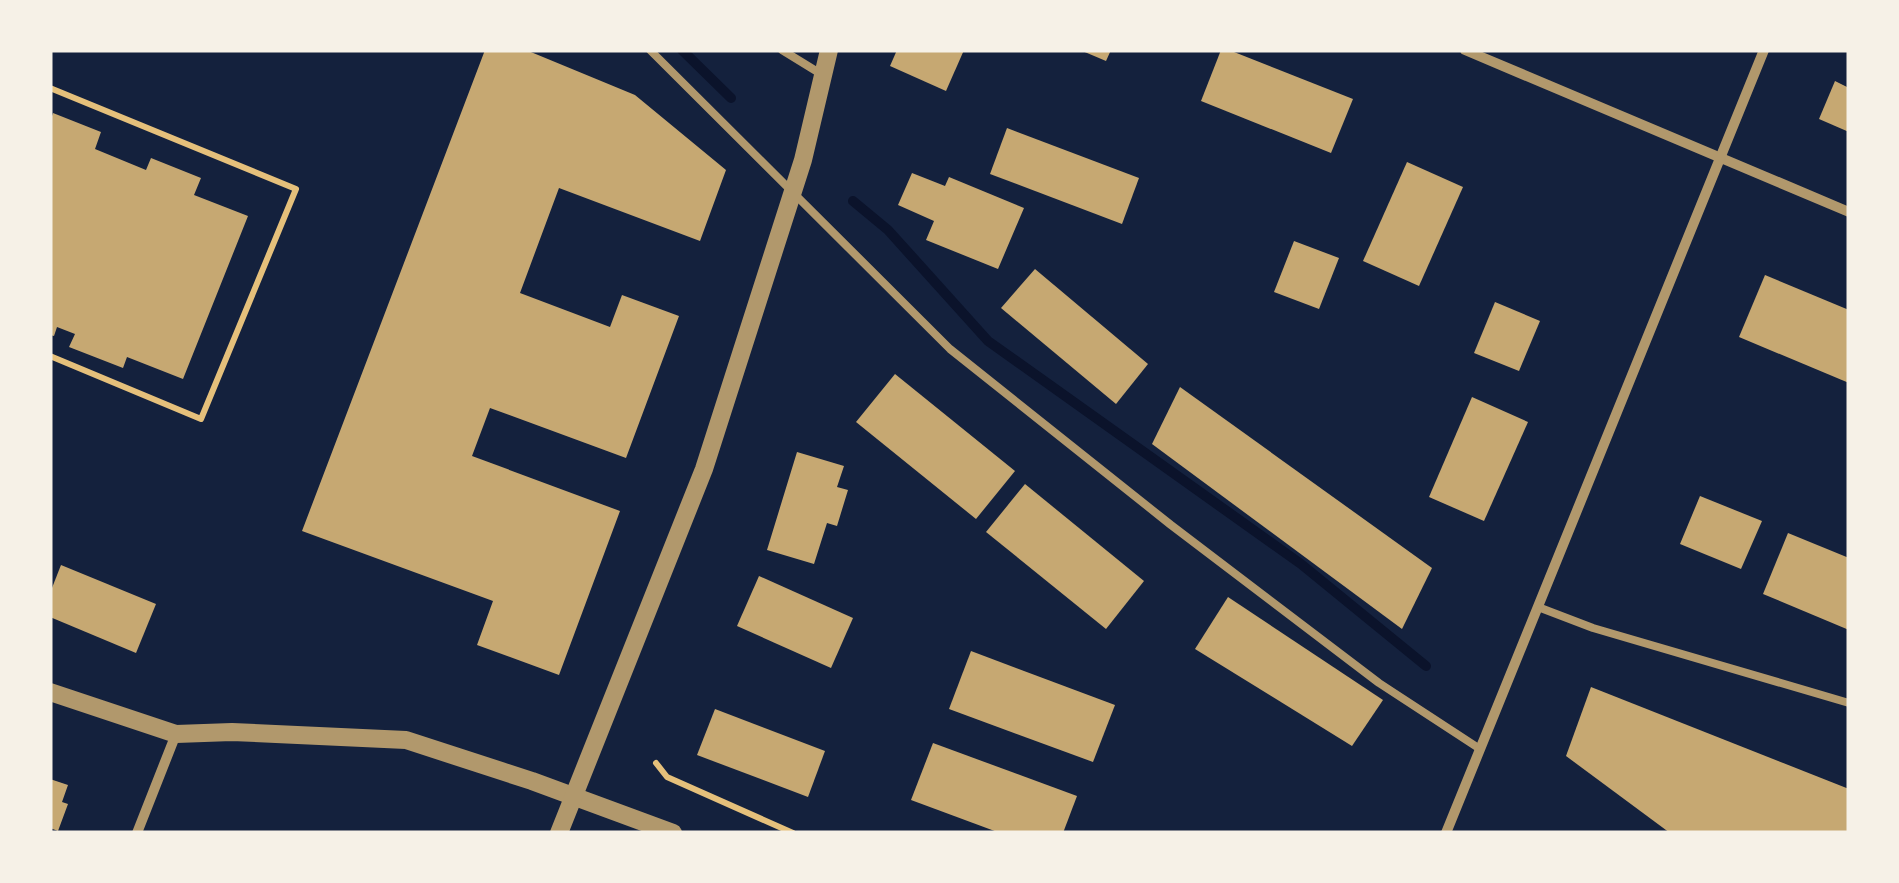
<svg xmlns="http://www.w3.org/2000/svg" width="1899" height="883" font-family="'Work Sans',sans-serif">
	<style>
		.lines { fill: none; stroke-linecap: round; stroke-linejoin: round }
		.stream { stroke: #0b132b; stroke-width: 10 }
		.building { fill: #c6a872 }
		.path { stroke: #e5c07b; stroke-width: 6 }
		.service { stroke: #b1986c; stroke-width: 8 }
		.minor { stroke: #b1986c; stroke-width: 10 }
		.tertiary { stroke: #b1986c; stroke-width: 18 }
	</style>
	<rect width="100%" height="100%" fill="#14213d"/>
	<g class="lines">
		<g class="stream">
			<path d="M682,50L731,98"/>
			<path d="M853,201L888,230L988,341L1301,564L1426,666"/>
		</g>
	</g>
	<g class="building">
		<path d="M485,50H526L635,95L726,170L700,241L559,188L520,293L610,327L622,295L679,316L626,458L490,408L472,456L620,511L559,675L477,645L493,601L302,531Z"/>
		<path d="M897,50H964L946,91L890,66Z"/>
		<path d="M1080,50H1111L1106,61Z"/>
		<path d="M1221,50H1229L1353,99L1331,153L1201,101Z"/>
		<path d="M1835,81L1849,88V132L1819,119Z"/>
		<path d="M53,113L101,132L95,149L146,170L151,158L201,178L194,195L248,216L183,379L127,357L123,368L69,347L75,334L57,327L54,336L50,335V122Z"/>
		<path d="M1007,128L1139,178L1122,224L990,174Z"/>
		<path d="M1407,162L1463,187L1419,286L1363,261Z"/>
		<path d="M912,173L945,186L949,177L1024,208L998,269L926,240L934,221L898,205Z"/>
		<path d="M1294,241L1339,258L1319,309L1274,292Z"/>
		<path d="M1035,269L1148,364L1116,404L1001,308Z"/>
		<path d="M1765,275L1849,310V383L1739,337Z"/>
		<path d="M1495,302L1540,321L1519,371L1474,353Z"/>
		<path d="M895,374L1015,471L976,519L856,422Z"/>
		<path d="M1180,387L1432,568L1402,629L1152,444Z"/>
		<path d="M1472,397L1528,422L1484,521L1429,497Z"/>
		<path d="M797,452L844,466L837,487L848,490L837,526L827,523L814,564L767,550Z"/>
		<path d="M1025,484L1144,581L1106,629L986,532Z"/>
		<path d="M1700,496L1762,521L1741,569L1680,544Z"/>
		<path d="M1788,533L1849,558V630L1763,594Z"/>
		<path d="M61,565L156,604L136,653L50,617V593Z"/>
		<path d="M759,576L853,618L831,668L737,626Z"/>
		<path d="M1228,597L1383,700L1352,746L1195,649Z"/>
		<path d="M971,651L1115,705L1093,762L949,709Z"/>
		<path d="M1591,687L1849,789V833H1670L1566,756Z"/>
		<path d="M715,709L825,751L808,797L697,755Z"/>
		<path d="M933,743L1077,796L1063,833H1000L911,800Z"/>
		<path d="M50,779L68,785L62,802L68,804L58,831L50,828Z"/>
	</g>
	<g class="lines">
		<g class="path">
			<path d="M50,88L296,189L201,419L50,356"/>
			<path d="M656,763L667,777L793,833"/>
		</g>
		<g class="service">
			<path d="M650,50L950,349L1171,525L1379,683L1480,749"/>
			<path d="M782,50L821,74"/>
			<path d="M1538,607L1593,628L1849,703"/>
		</g>
		<g class="minor">
			<path d="M1465,50L1849,212"/>
			<path d="M137,833L176,734"/>
			<path d="M1446,833L1764,50"/>
		</g>
		<g class="tertiary">
			<path d="M50,692L176,734L232,732L406,740L532,781L673,833"/>
			<path d="M559,833L704,469L803,160L829,50"/>
		</g>
	</g>
	<rect width="1899" height="883" fill="none" stroke="#f6f1e7" stroke-width="105"/>
</svg>
